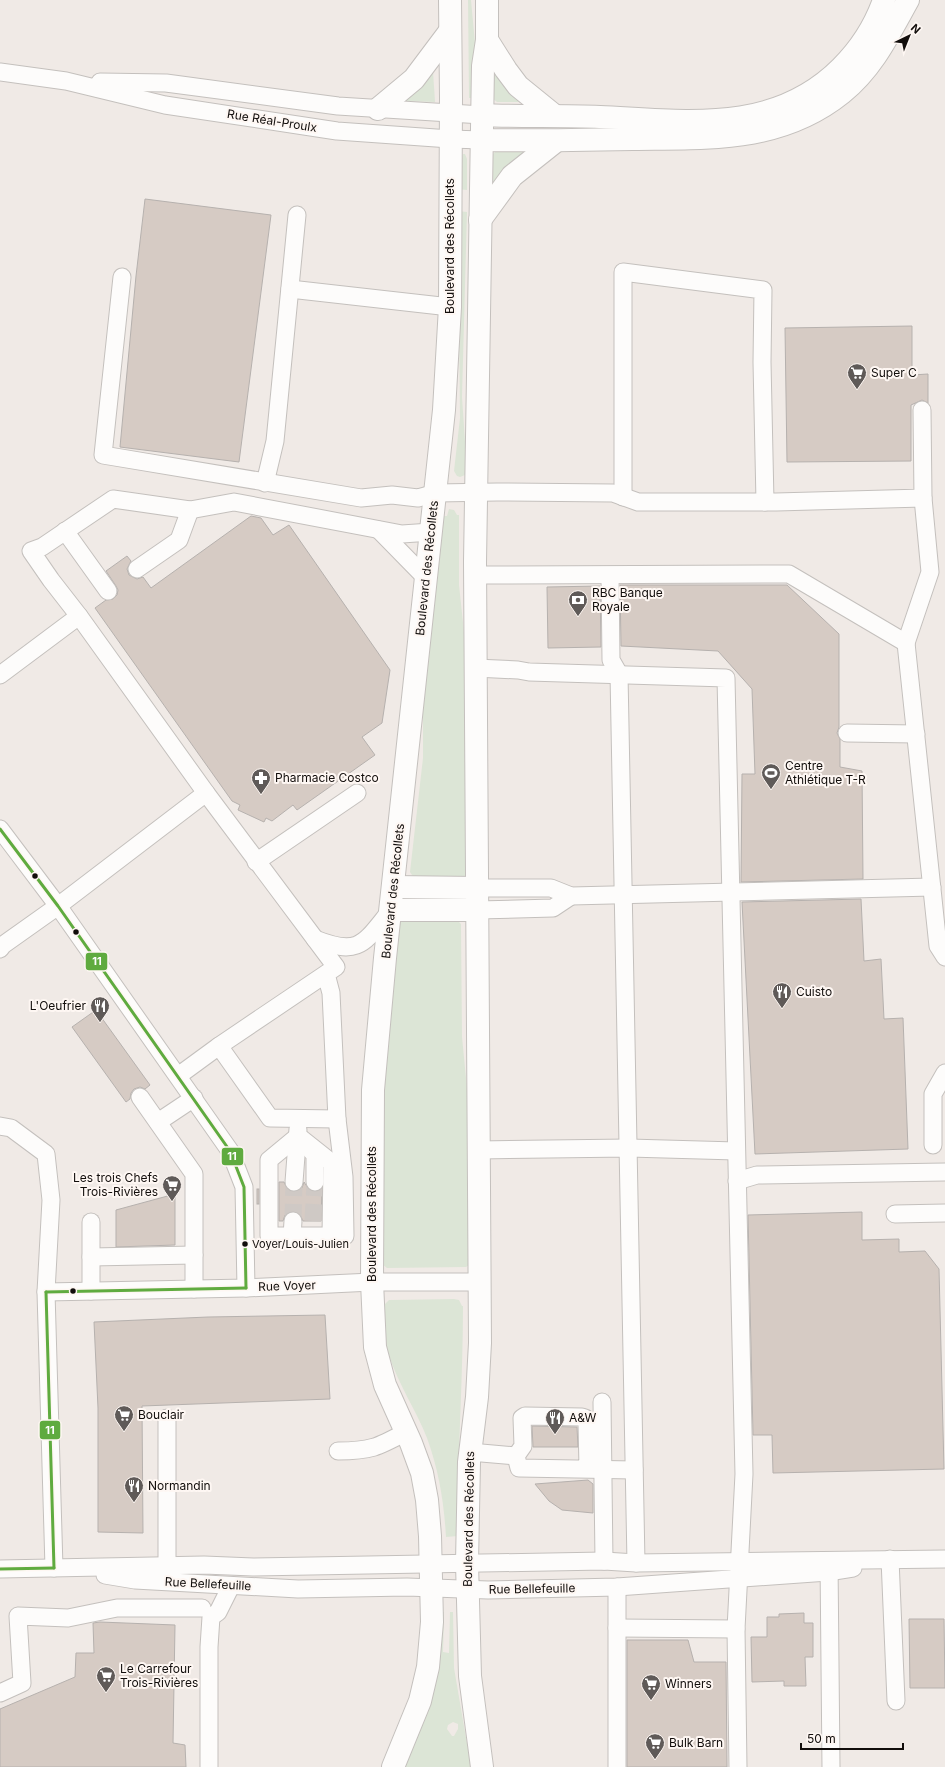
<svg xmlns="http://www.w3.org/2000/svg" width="945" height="1767" font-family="Inter,sans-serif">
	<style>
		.green { fill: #dce5d6; fill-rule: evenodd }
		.building { fill: #d6cbc4; stroke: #b6b1ae }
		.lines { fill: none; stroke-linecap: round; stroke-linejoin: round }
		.minor-tunnel { stroke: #cfc9c5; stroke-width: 17; stroke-dasharray: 17 8; stroke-linecap: butt }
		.minor-casing { stroke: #c4c0bd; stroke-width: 19 }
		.major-casing { stroke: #c4c0bd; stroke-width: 24 }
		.highway-casing { stroke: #c4c0bd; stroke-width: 24 }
		.minor { stroke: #fdfcfb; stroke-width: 17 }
		.major { stroke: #fdfcfb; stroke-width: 22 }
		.highway { stroke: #fdfcfb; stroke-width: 22 }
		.bus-1-casing { stroke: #fef7f3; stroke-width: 6 }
		.bus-1 { stroke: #5fab3f; stroke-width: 3 }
		.bus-dot { fill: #110d0b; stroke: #fef7f3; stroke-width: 1.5 }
		.labels { text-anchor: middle; stroke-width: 4; stroke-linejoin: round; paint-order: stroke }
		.bus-label { font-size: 11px; fill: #110d0b; stroke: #fef7f3; text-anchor: start }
		.street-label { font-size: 12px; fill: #110d0b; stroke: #fef7f3 }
		.poi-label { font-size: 12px; fill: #110d0b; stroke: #fef7f3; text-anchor: start }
		.line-badge { stroke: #fef7f3; stroke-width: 1.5 }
		.badge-label { font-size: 11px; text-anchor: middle; font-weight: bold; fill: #fff }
	</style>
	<rect width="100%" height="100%" fill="#f0eae6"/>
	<g class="green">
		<path d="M468,0H471L475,43L471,98H469Z"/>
		<path d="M492,65L519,98L518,102H497L492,98Z"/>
		<path d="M433,71L435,102L406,101V100Z"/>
		<path d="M495,152H527L495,185H491L492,155Z"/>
		<path d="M463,154H465L467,159V190L457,189L459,171Z"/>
		<path d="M458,211L467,212L462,397L467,471L465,475L460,477L457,476L454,471L460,418Z"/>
		<path d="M449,509L454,510L457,515H459V585L467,660L466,877L414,878L410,872L423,758V688L442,516H447Z"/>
		<path d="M402,920H457L461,924V928L462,1037L470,1119L469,1265L466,1267L387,1268L381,1263L380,1129L399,922Z"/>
		<path d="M454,1299L459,1300L462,1306H463C463,1383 457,1460 458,1536L446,1537C444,1503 439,1471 427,1438C416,1410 398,1384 389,1355C384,1339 383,1321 382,1304H385L389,1300Z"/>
		<path d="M441,1612H444L443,1652L449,1653L450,1612H453L454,1668L471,1767H404ZM453,1722L458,1724V1729L454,1736H452L447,1729L448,1725Z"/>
	</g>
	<g class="building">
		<path d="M145,199L271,215L239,462L120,447L136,276Z"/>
		<path d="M912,326V375L928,374V403L922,400L911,405V461L787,462L785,328Z"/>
		<path d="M251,516L261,518L273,535L289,525L390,670L382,723L362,737L375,755L297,810L293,805L272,821L266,818L264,822L238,810L240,805L232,801L95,608L106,600L113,599L117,595L118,590L116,586L106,571L127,556L131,561L127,569L129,575L137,579L143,577L151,588Z"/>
		<path d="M620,585H787L839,634V727L837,733L840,739V767L862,771L863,879L741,882L742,774H755L752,689L718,651L621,646Z"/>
		<path d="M600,586L601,647L548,648L547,587Z"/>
		<path d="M861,899L864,961L881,959L884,1019L903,1018L908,1149L755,1154L742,902Z"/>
		<path d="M96,1010L150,1085L145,1089L140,1087L134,1089L131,1093L130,1099L126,1102L72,1027Z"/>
		<path d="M279,1182H284L288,1190L293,1192L298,1191L302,1188L304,1182L310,1191L315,1192L322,1189L321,1221H303L299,1213L293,1211L285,1215L283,1221H279Z"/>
		<rect x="257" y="1189" width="2" height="15"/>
		<path d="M175,1194V1245L116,1247V1210Z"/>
		<path d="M862,1212V1240L899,1239V1252L925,1251L939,1269L944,1469L773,1473L772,1435H753L748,1215Z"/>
		<path d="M325,1315L330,1399L142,1406L143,1533L98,1532V1408L94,1322L208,1317Z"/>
		<path d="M532,1426L577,1427L578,1447H533Z"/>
		<path d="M588,1480L593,1484V1513L562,1510L549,1501L535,1484Z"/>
		<path d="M804,1613V1623H813V1657H805L806,1686H784V1681L752,1682L751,1637H767V1617H779V1614Z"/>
		<path d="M909,1619H944L945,1688H910Z"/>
		<path d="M100,1622L175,1625L173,1743L185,1745L186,1767H0V1709L75,1677L76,1653H94L93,1623Z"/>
		<path d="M627,1640H688L694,1662H726L727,1767H627Z"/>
	</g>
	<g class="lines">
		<g class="minor-tunnel">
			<path d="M293,1221L294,1182"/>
			<path d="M313,1221L315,1182"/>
		</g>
		<defs>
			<g id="minor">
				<path d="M0,72L66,81L165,105L337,131L450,139L482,140"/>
				<path d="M100,82L166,83L338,106L482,115"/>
				<path d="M122,277L103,455L361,498L392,495L418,498L436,493L497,492L613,493L638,502H776L923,498L922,410"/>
				<path d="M290,289L450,307"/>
				<path d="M265,483L275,441L297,215"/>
				<path d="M623,497V272L763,290L762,362L765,502"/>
				<path d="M379,530L426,578"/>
				<path d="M65,531L108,591"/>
				<path d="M137,569L179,540L190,510"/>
				<path d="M475,575L789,574L906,643L938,946L945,957"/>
				<path d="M610,576L611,660L619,674L636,1563"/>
				<path d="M79,616L51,580L31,551L42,547L113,499L190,510L234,502L402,534L431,532"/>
				<path d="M906,643L930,572L923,498"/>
				<path d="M475,668L518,670L529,672L726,678L744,1474L736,1629L738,1767"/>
				<path d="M0,675L79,616L206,793"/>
				<path d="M847,733L916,734"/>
				<path d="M0,829L58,906L230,1151L244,1187L246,1288"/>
				<path d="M256,862L357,793"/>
				<path d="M476,888H551L571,896L932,887"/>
				<path d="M477,910L553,908L571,896"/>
				<path d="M315,939C360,957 364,943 391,910"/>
				<path d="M0,949L3,945L58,906L206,793L336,967L219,1046L270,1118L337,1119L331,993L326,974"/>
				<path d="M178,1076L219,1046"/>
				<path d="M140,1097L194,1174V1289"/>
				<path d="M158,1122L194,1098"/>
				<path d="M0,1126L11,1128L46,1154L51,1200L46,1292L54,1568"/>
				<path d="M298,1136L332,1163L331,1236"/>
				<path d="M933,1145V1094L945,1073"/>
				<path d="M307,1146L315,1155V1182"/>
				<path d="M479,1150L629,1148L736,1151"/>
				<path d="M737,1181L757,1175L945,1172"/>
				<path d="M294,1182L298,1129"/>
				<path d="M895,1214L945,1213"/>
				<path d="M293,1221L292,1236H345L344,1177L337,1119"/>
				<path d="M91,1222V1291"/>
				<path d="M292,1236H269V1160L298,1136"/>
				<path d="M91,1257L194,1255"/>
				<path d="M46,1292L246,1288L372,1282H480"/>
				<path d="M602,1402L604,1561"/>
				<path d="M167,1418V1575"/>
				<path d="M338,1451C371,1451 378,1447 406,1432"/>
				<path d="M470,1452L516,1456"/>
				<path d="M588,1468L587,1423L585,1418L582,1417L525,1416L522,1418L523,1446L516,1456L519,1468L634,1470"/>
				<path d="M890,1559L896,1701"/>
				<path d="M829,1561L831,1767"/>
				<path d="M0,1569L204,1565L253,1567L604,1561L636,1563L945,1559"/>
				<path d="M105,1575L135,1580L298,1589L407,1587L488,1590L617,1587L828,1572L853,1568"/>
				<path d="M617,1587V1767"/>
				<path d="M617,1628L736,1629"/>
				<path d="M0,1693L22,1683L18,1616L68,1618L117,1608H202"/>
				<path d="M209,1767V1647L211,1617L218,1612L231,1586"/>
			</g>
			<g id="major">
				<path d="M378,109L414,79L450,31"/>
				<path d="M393,887L476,888"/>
				<path d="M391,910H477"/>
				<path d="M393,1767L420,1701L428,1667L432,1622L430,1536L427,1500L422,1473L411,1443L385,1385L375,1347L372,1282L373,1090L385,958L444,410L450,307L451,98L450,0"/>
				<path d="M482,1767L470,1676L467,1563L469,1462L477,1397L480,1343L475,562L483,66L487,40V0"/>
			</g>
			<g id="highway">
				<path d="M487,40L506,70L518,86L555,116"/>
				<path d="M482,115C522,117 561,115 600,117C686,121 774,135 841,68C860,49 875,26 884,0"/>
				<path d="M482,140C532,141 583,140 633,139C708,138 780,143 842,93C873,68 889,34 908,0"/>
				<path d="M480,220L512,176L556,141"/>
			</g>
		</defs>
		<use href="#minor" class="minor-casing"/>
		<use href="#major" class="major-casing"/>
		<use href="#highway" class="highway-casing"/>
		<use href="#minor" class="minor"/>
		<use href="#major" class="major"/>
		<use href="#highway" class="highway"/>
		<defs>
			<g id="bus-1">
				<path d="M0,829L58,906L230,1151L244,1187L246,1288"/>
				<path d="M46,1292L54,1568"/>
				<path d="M46,1292L246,1288"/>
				<path d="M0,1569L54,1568"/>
			</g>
		</defs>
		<use href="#bus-1" class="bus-1-casing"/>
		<use href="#bus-1" class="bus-1"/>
	</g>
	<defs>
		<symbol id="supermarket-pin" viewBox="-11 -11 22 30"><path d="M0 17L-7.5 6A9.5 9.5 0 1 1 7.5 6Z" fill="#5f5a58" stroke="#fef7f3"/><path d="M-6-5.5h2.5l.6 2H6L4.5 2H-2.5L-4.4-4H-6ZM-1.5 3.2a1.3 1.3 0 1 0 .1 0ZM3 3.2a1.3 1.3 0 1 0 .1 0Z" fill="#fff"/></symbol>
		<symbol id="bank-pin" viewBox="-11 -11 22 30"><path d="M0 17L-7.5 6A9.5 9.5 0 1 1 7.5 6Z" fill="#5f5a58" stroke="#fef7f3"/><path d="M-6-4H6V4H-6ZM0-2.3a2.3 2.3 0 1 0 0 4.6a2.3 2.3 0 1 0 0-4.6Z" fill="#fff"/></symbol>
		<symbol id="stadium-pin" viewBox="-11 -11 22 30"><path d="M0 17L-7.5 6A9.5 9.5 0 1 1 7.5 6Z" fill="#5f5a58" stroke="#fef7f3"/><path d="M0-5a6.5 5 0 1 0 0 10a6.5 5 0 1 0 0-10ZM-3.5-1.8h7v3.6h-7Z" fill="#fff"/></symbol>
		<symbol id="pharmacy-pin" viewBox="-11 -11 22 30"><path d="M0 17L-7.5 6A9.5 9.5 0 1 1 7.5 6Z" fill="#5f5a58" stroke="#fef7f3"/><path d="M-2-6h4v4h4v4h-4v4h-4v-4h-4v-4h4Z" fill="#fff"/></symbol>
		<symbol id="restaurant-pin" viewBox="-11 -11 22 30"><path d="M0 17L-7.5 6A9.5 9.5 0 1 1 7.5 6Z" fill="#5f5a58" stroke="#fef7f3"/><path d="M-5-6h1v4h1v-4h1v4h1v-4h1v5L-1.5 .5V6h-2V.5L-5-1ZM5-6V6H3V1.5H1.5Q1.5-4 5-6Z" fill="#fff"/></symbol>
	</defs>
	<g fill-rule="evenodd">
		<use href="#supermarket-pin" x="846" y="362" width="22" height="30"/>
		<use href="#bank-pin" x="567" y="589" width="22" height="30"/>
		<use href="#stadium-pin" x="760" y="762" width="22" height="30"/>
		<use href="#pharmacy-pin" x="250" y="767" width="22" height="30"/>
		<use href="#restaurant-pin" x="771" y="981" width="22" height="30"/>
		<use href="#restaurant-pin" x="89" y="995" width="22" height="30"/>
		<use href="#supermarket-pin" x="161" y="1174" width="22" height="30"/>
		<use href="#supermarket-pin" x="113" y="1404" width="22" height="30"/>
		<use href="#restaurant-pin" x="544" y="1407" width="22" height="30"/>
		<use href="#restaurant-pin" x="123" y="1475" width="22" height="30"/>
		<use href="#supermarket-pin" x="95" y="1665" width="22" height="30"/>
		<use href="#supermarket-pin" x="640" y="1673" width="22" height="30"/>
		<use href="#supermarket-pin" x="644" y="1732" width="22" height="30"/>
	</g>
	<g class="bus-dot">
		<circle cx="35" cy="876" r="3.5"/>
		<circle cx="76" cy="932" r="3.5"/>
		<circle cx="245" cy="1244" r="3.5"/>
		<circle cx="73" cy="1291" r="3.5"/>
	</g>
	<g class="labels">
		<g class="bus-label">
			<text x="252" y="1248">Voyer/Louis-Julien</text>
		</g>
		<g class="street-label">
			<text transform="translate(272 121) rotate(9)" y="4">Rue Réal-Proulx</text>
			<text transform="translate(450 246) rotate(-90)" y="4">Boulevard des Récollets</text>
			<text transform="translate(427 568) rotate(-84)" y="4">Boulevard des Récollets</text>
			<text transform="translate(393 891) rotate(-84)" y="4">Boulevard des Récollets</text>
			<text transform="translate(372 1214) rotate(-90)" y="4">Boulevard des Récollets</text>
			<text transform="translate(287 1286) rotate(-2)" y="4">Rue Voyer</text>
			<text transform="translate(469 1519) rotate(-89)" y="4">Boulevard des Récollets</text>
			<text transform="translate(208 1584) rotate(3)" y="4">Rue Bellefeuille</text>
			<text transform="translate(532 1589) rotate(-1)" y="4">Rue Bellefeuille</text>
		</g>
		<g class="poi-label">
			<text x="871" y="377">Super C</text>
			<text x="592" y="597">RBC Banque<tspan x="592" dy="14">Royale</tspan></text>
			<text x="785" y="770">Centre<tspan x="785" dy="14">Athlétique T-R</tspan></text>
			<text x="275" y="782">Pharmacie Costco</text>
			<text x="796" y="996">Cuisto</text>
			<text x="86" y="1010" text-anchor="end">L'Oeufrier</text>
			<text x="158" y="1182" text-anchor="end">Les trois Chefs<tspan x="158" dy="14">Trois-Rivières</tspan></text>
			<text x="138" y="1419">Bouclair</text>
			<text x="569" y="1422">A&amp;W</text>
			<text x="148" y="1490">Normandin</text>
			<text x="120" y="1673">Le Carrefour<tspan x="120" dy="14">Trois-Rivières</tspan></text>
			<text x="665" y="1688">Winners</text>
			<text x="669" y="1747">Bulk Barn</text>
		</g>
	</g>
	<g class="line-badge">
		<rect x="85" y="952" width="23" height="19" rx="4" fill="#5fab3f"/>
		<rect x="221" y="1147" width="23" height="19" rx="4" fill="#5fab3f"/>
		<rect x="39" y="1420" width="22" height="20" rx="4" fill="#5fab3f"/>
	</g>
	<g class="badge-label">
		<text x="97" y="965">11</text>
		<text x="232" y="1160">11</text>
		<text x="50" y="1434">11</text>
	</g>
	<g transform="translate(909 36) rotate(43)" stroke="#fef7f3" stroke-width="3" paint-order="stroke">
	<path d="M0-3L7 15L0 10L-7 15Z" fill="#110d0b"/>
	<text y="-6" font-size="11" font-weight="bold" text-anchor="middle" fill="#110d0b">N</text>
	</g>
	<path d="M801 1743v6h102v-6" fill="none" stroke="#110d0b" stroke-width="2"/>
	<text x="807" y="1743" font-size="12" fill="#110d0b" stroke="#fef7f3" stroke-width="3" paint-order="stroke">50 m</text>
</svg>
